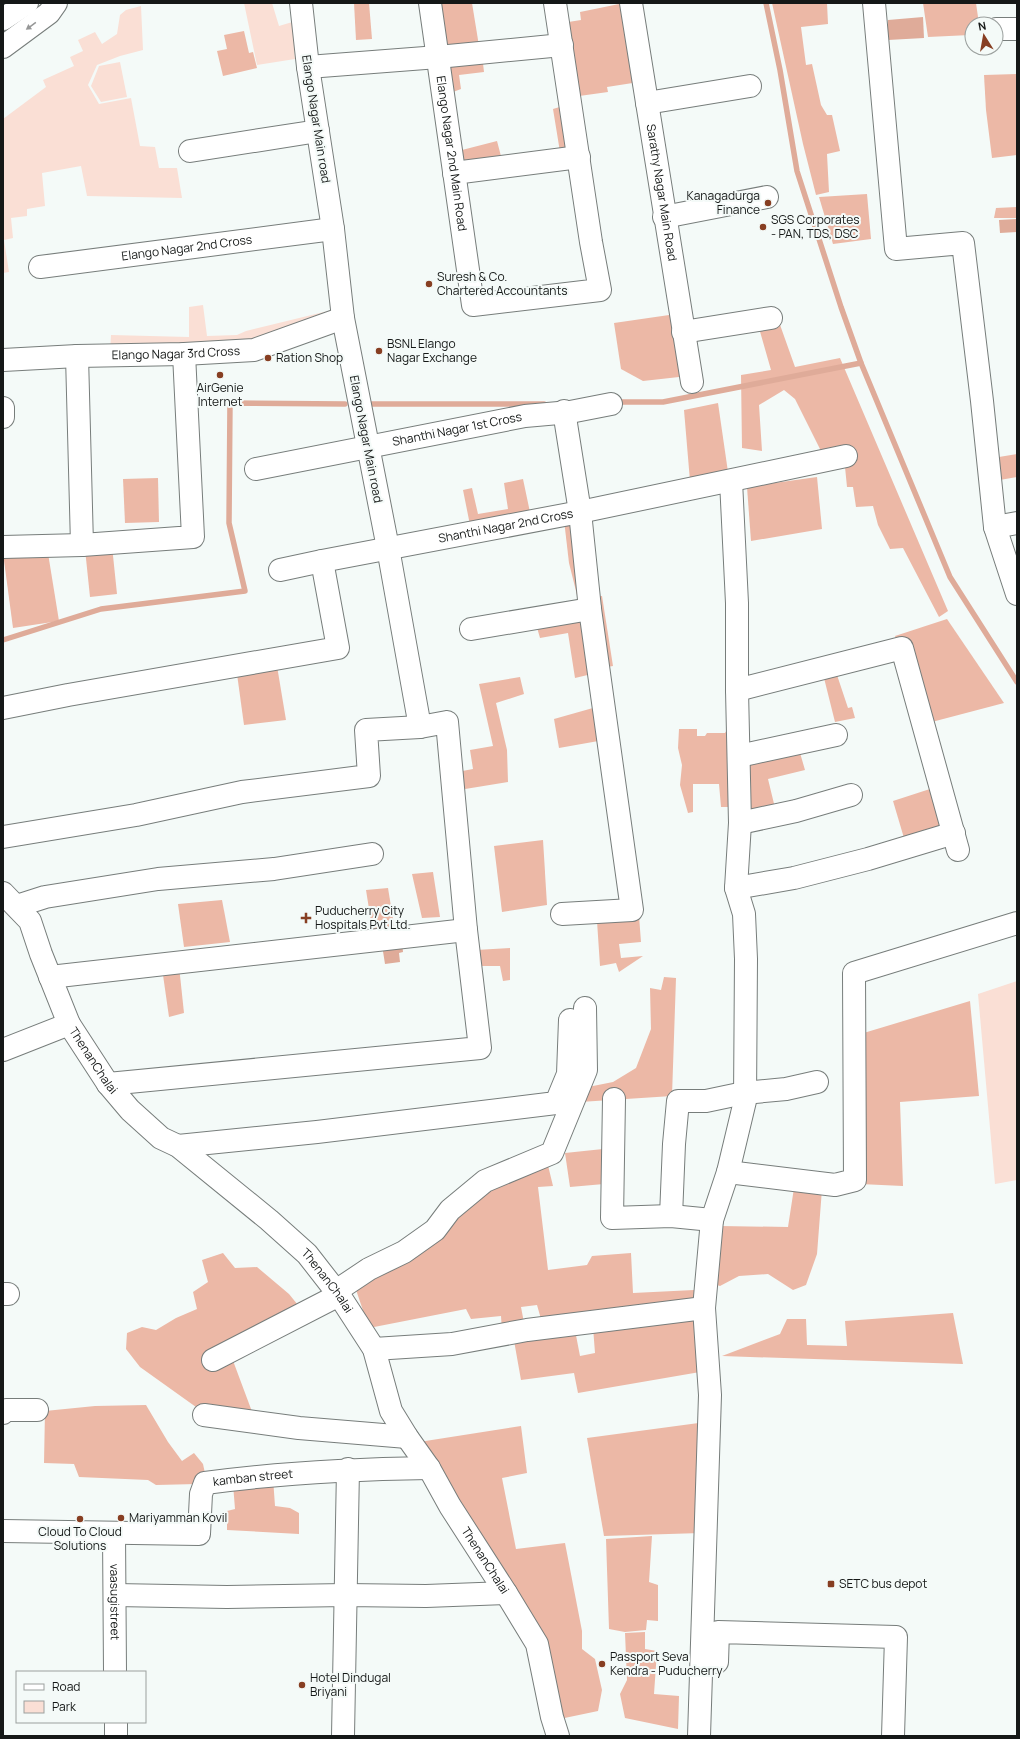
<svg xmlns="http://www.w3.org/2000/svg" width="1020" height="1739" font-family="Manrope,sans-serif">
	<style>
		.green { fill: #fadfd5 }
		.forest { fill: #ecb8a6 }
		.water { fill: #dfab99 }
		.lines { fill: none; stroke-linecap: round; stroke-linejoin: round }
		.stream { stroke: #dfab99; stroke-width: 5.5 }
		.minor-casing { stroke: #777d7b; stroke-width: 24 }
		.major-casing { stroke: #777d7b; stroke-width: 24 }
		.minor { stroke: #fff; stroke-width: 22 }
		.major { stroke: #fff; stroke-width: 22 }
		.oneway { fill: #969797 }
		.poi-dot { fill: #873e22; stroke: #f4faf8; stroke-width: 1.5 }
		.labels { text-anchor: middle; stroke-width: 4; stroke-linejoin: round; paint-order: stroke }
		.street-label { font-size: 12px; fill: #151817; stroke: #f4faf8 }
		.poi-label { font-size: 12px; fill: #151817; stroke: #f4faf8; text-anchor: start }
	</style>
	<rect width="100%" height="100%" fill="#f4faf8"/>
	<g class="green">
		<path d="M244,3H272L279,26L299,20L302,44L294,47L295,59L257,65Z"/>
		<path d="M141,6L143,50L120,56L97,65L88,85L99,104L131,98L140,146L155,147L159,168H177L182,198L87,196L81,166L42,173L45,206L27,209V216L11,218L13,238L4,240L9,272L3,273V119L46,87L43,80L74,66L70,57L83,51L78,40L95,32L102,44L117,34L120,15L126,10Z"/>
		<path d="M120,62L127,97L101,102L91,86L99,66Z"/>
		<path d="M203,305L207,336L237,335L246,331L332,310L335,319L257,347L110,353L111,335L189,337V307Z"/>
		<path d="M1017,981V1180L995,1184L978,994Z"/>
	</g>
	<g class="forest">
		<path d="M354,3H369L372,39L356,40Z"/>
		<path d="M444,3H472L479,46L444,48L437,4Z"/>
		<path d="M624,3L639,82L607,87L608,92L572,97L562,23L581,20L580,12Z"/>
		<path d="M772,3H827L828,24L801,27L806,65L812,64L821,105L827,115H832L840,151L827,154L829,192L816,195L803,144Z"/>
		<path d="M923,3H976L979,24H972V28L970,29V35L928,37Z"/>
		<path d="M244,31L249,53L253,52L257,68L223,76L217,51L227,49L224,35Z"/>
		<path d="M482,55L484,72L459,75L461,89L453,92L462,150L497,141L502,160L560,152L553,109L566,105L576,154L457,171L441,59Z"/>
		<path d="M1017,74V155L992,158L986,110L984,75Z"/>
		<path d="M867,194L871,239L833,244L819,197Z"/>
		<path d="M1017,207V218H994L996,208Z"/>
		<path d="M676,314L686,368L679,377L643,381L621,369L614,323Z"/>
		<path d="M779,322L795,367L840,358L948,611L939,617L903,548L890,549L878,525L873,506L856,507L853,487H847L845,467L822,453L795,399L784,390L759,405L762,451L742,448L741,375L771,370L759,328Z"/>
		<path d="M718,403L728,472L690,481L684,410Z"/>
		<path d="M1017,454V477L994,481L993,458Z"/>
		<path d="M817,477L822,529L751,541L747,487Z"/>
		<path d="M158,478L159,522L125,523L123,479Z"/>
		<path d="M523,479L531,517L471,530L463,490L472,488L478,514L508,509L504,483Z"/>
		<path d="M577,517L579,603L569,563L564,520Z"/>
		<path d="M112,546L117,594L90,597L85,549Z"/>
		<path d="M47,547L59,621L13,628L3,553Z"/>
		<path d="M602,596L613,666L601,668L593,597Z"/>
		<path d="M585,616L596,673L575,678L568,633L540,638L536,624Z"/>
		<path d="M947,619L1004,703L928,723L895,636Z"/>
		<path d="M277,666L286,720L244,725L237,674Z"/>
		<path d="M837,675L848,708L852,707L855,718L835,722L824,678Z"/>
		<path d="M520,677L524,694L496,703L507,750L508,782L459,790L457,772L473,769L470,750L493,746L479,684Z"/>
		<path d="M600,706L604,740L559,748L554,719Z"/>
		<path d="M728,728L734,807H721L719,784H693V812L688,813L680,785L682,765L678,748L679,729H697V736H705L707,733H725Z"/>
		<path d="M798,746L805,770L768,779L776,812L750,819L748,757Z"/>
		<path d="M933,788L948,826L904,838L893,801Z"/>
		<path d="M543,840L547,905L502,912L494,846Z"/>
		<path d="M433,872L440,917L422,918L412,874Z"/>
		<path d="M388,888L395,931L373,934L366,890Z"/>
		<path d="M222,900L230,942L184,947L178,904Z"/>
		<path d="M639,916L641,942L619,944L621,958L643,956L619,972L616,963L600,966L597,921Z"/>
		<path d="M510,948V980L503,981L500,966H478L476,950Z"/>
		<path d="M179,966L184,1013L169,1017L162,968Z"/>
		<path d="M664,977L676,978L672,1096L580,1102L583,1088L613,1082L636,1068L651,1029L650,988L661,990Z"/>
		<path d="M970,1001L979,1096L900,1102L903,1186L860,1184L857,1035Z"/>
		<path d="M603,1149L604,1184L570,1187L565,1153Z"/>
		<path d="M546,1157L553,1186L538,1187L548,1270L587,1265L592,1256L631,1253L633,1293L694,1290L693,1307L543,1326L537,1305L521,1307L525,1328L502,1331L501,1316L471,1319L466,1309L369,1328L354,1284L453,1211Z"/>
		<path d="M794,1188L822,1189L817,1254L806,1285L793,1290L768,1274L739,1276L720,1286L711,1283L720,1226L788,1227Z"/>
		<path d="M223,1253L235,1268L257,1267L289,1294L302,1310L232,1358L254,1417L196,1407L140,1367L126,1349L127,1333L142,1327L156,1330L176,1318L197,1309L193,1292L208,1282L202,1260Z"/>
		<path d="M953,1313L963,1364L722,1356L780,1334L787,1319H806L807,1345L847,1346L845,1321Z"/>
		<path d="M695,1314L700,1372L578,1393L574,1373L521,1380L513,1335L574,1325L580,1356L595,1353L593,1327Z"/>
		<path d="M146,1405L168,1442L182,1461L194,1453L203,1464L206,1478L197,1484L156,1485L148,1480L79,1477L74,1464L44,1463L45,1411L95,1406Z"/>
		<path d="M706,1422L701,1533L604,1536L587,1438Z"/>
		<path d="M521,1426L527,1473L502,1478L516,1549L565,1543L582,1631V1649L595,1659L602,1690L598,1711L555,1720L542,1656L419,1442Z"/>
		<path d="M273,1478L275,1506L290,1508L299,1513V1534L227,1530V1511L235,1509L233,1484Z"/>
		<path d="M652,1536L649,1582L658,1585V1621L647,1620L646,1630L625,1632L609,1629L606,1539Z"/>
		<path d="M645,1632V1649L657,1651L654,1694L679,1696L678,1729L625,1718L620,1694L627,1680L625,1633Z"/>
	</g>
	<g class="water">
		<path d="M923,17L924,38L888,40V20Z"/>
		<path d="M1017,219V232L1000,233L999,220Z"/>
		<path d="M402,942L403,952L399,953L400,962L385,964L382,945Z"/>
	</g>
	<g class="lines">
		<g class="stream">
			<path d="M766,3L780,70L797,171L841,307L861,363L950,577L1017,682"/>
			<path d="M615,402H663L861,363"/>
			<path d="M372,404H544"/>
			<path d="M3,640L101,609L245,591L229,523L230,403L345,404"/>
		</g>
		<defs>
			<g id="minor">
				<path id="s1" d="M430,3L473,305L600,290L591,242L555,3"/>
				<path id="s2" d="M631,3L692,382"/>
				<path d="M874,3L896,249L963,243L982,401L995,527L1017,594"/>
				<path d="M996,29H1017"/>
				<path d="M308,67L438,57L562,45"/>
				<path d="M647,103L750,86"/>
				<path d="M190,151L318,131"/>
				<path d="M454,173L579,157"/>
				<path d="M664,217L767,197"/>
				<path id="s3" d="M40,267L333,229"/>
				<path d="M683,332L771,318"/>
				<path d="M77,356L82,545"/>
				<path id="s4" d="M3,360L77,356L184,354L254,350L343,318"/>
				<path d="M3,408V417"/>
				<path id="s5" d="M256,469L525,416L570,412L611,404"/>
				<path d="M995,527L1017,523"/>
				<path d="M3,547L82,545L193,537L184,354"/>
				<path id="s6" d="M280,570L322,561L580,512L846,456"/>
				<path d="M471,629L590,609"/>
				<path d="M737,690L902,648L958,850"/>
				<path d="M3,708L68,695L338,648L322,561"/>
				<path d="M739,756L836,735"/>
				<path d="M740,823L796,811L851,795"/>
				<path d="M3,837L136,815L242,792L369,776L366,730L420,727"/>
				<path d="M736,888L794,878L868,859L954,833"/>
				<path id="s7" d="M3,893L30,921L41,954L69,1024L108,1084L130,1110L161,1138L178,1146L269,1220L307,1254L339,1295L374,1349L391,1411L407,1437L429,1468L450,1506L506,1593L537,1644L552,1717L558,1736"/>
				<path d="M17,906L45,897L158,879L274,869L372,854"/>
				<path d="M562,914L632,910L590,609L580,512L564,411"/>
				<path d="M50,977L466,930"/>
				<path d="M3,1050L69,1024"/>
				<path d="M108,1084L480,1048L466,930L447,722L420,727L388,548L343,318L333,229L308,67L301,3"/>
				<path d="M614,1099L612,1218L671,1216L712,1220"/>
				<path d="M178,1146L317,1132L556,1103L568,1074L570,1020"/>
				<path d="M728,1172L835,1185L855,1180L854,973L1017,923"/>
				<path d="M671,1216L674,1144L678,1101H706L744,1093L786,1089L817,1082"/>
				<path d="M336,1291L369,1269L404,1252L435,1230L450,1210L485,1181L552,1153L586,1070L585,1008"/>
				<path d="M3,1294H8"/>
				<path d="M374,1349L452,1344L527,1330L704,1308"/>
				<path d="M213,1360L339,1295"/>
				<path d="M3,1413L6,1410H37"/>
				<path d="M204,1415L299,1428L407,1437"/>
				<path id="s8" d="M3,1531L199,1534L201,1494L205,1483C280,1473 354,1469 429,1468"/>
				<path id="s9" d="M114,1533L115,1672"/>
				<path d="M115,1595L227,1597L345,1595L426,1596L506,1593"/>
				<path d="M717,1662L718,1632L896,1637L893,1736"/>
				<path d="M116,1722V1736"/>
				<path d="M343,1736L348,1469"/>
				<path d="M699,1736L710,1395L704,1308L712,1220L728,1172L745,1101L746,959L744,914L736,888L740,823L737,690V603L731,481"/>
			</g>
			<g id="major">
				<path d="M3,19L27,3"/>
				<path d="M3,47L49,13L56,3"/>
			</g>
		</defs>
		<use href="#minor" class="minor-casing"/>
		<use href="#major" class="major-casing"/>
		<use href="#minor" class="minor"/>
		<use href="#major" class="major"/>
	</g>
	<defs><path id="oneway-solid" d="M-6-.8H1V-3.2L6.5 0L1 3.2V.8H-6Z"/></defs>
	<use class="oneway" href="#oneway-solid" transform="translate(31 26) rotate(144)"/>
	<g class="poi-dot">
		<circle cx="768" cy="203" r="4"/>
		<circle cx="763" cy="227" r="4"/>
		<circle cx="429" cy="284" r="4"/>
		<circle cx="379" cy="351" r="4"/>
		<circle cx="268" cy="358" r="4"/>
		<circle cx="220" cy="375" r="4"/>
		<path d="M304 912h4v4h4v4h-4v4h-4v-4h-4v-4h4z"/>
		<circle cx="121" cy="1518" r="4"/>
		<circle cx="80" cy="1519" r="4"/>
		<rect x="827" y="1580" width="8" height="8" rx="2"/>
		<circle cx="602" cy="1664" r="4"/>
		<circle cx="302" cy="1685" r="4"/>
	</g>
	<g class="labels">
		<g class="street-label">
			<text transform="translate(316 119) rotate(81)" y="4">Elango Nagar Main road</text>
			<text dy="4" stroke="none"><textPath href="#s1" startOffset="152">Elango Nagar 2nd Main Road</textPath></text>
			<text dy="4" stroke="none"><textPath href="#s2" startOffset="192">Sarathy Nagar Main Road</textPath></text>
			<text dy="4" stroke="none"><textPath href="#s3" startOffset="148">Elango Nagar 2nd Cross</textPath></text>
			<text dy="4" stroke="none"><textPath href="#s4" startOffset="173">Elango Nagar 3rd Cross</textPath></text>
			<text dy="4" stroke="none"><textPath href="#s5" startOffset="205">Shanthi Nagar 1st Cross</textPath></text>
			<text transform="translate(366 439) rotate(79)" y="4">Elango Nagar Main road</text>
			<text dy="4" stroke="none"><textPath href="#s6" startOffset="230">Shanthi Nagar 2nd Cross</textPath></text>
			<text dy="4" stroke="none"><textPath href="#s7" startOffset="193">ThenanChalai</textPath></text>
			<text dy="4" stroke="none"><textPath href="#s7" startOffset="517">ThenanChalai</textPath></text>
			<text dy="4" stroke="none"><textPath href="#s8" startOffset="296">kamban street</textPath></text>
			<text dy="4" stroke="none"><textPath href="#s7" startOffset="841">ThenanChalai</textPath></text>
			<text dy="4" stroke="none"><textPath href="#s9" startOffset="69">vaasugistreet</textPath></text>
		</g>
		<g class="poi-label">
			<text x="760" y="200" text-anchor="end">Kanagadurga<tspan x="760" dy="14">Finance</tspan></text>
			<text x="771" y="224">SGS Corporates<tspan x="771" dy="14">- PAN, TDS, DSC</tspan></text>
			<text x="437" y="281">Suresh &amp; Co.<tspan x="437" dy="14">Chartered Accountants</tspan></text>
			<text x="387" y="348">BSNL Elango<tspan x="387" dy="14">Nagar Exchange</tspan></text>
			<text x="276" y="362">Ration Shop</text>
			<text x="220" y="392" text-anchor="middle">AirGenie<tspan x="220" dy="14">Internet</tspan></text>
			<text x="315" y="915">Puducherry City<tspan x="315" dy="14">Hospitals Pvt Ltd.</tspan></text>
			<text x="129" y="1522">Mariyamman Kovil</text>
			<text x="80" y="1536" text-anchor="middle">Cloud To Cloud<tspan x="80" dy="14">Solutions</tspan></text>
			<text x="839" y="1588">SETC bus depot</text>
			<text x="610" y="1661">Passport Seva<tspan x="610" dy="14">Kendra - Puducherry</tspan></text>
			<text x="310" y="1682">Hotel Dindugal<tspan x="310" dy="14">Briyani</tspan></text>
		</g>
	</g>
	<rect width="1020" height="1739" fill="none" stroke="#151817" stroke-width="8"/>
	<rect x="16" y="1671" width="130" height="52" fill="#f4faf8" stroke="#9ba09e"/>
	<rect x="24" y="1684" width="20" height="6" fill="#ffffff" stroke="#9ba09e"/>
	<text x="52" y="1691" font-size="12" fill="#151817">Road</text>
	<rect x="24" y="1701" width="20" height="12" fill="#fadfd5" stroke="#9ba09e"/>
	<text x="52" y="1711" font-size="12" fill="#151817">Park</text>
	<g transform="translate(984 36) rotate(349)"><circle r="19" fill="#f4faf8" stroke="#9ba09e"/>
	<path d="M0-3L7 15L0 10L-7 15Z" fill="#873e22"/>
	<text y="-6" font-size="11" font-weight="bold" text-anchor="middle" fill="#151817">N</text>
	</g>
</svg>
